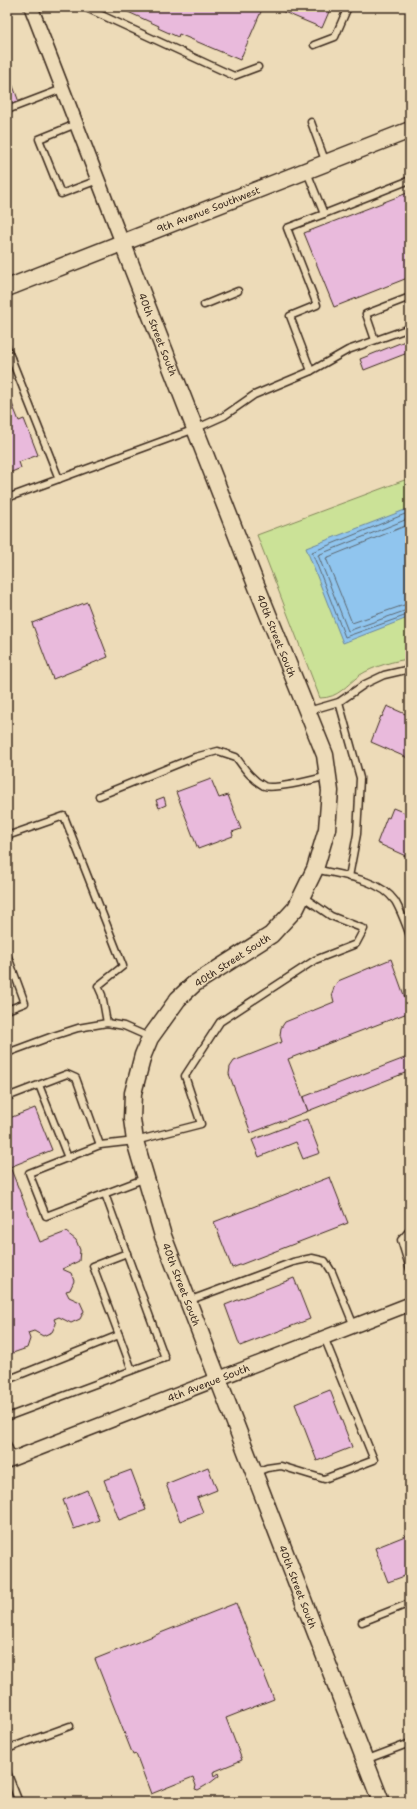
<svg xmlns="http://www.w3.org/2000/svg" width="417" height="1809" font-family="'Shantell Sans',sans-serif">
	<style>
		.green { fill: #cbe297; stroke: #83865a }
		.water { fill: #90c5ee; stroke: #6e879b }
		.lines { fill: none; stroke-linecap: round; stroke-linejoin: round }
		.shore { stroke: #5d6871; stroke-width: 1 }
		.building { fill: #e9badc; stroke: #3b2a1e }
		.service-casing { stroke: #3b2a1e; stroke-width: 9 }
		.minor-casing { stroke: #3b2a1e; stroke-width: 16 }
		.tertiary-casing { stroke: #3b2a1e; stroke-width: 19 }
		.service { stroke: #eddbb8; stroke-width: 6 }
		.minor { stroke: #eddbb8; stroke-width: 13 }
		.tertiary { stroke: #eddbb8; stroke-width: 16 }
		.labels { text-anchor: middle; stroke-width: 3; stroke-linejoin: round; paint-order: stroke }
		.street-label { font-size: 10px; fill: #3b2a1e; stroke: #eddbb8 }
	</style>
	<rect width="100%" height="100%" fill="#eddbb8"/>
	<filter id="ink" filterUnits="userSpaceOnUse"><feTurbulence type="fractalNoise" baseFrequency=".025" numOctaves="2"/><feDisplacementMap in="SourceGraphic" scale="8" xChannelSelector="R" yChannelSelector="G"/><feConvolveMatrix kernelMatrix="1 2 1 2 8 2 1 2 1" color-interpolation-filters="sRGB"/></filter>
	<g filter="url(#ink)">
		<path class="green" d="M410,478V659C396,660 372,667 360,675C346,685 339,698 320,698L257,535Z"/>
		<path class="water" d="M410,508V617L343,643L306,548Z"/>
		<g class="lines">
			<g class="shore">
				<path d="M410,512L312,552L345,637L410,614"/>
				<path d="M410,518L318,555L348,631L410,609"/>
				<path d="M410,524L326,558L352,623L410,603"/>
			</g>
		</g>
		<g class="building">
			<path d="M117,7H263L240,60L179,34L178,37L158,28L159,26Z"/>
			<path d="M272,7H331L322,28Z"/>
			<path d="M7,70L19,102L7,107Z"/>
			<path d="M410,192V277L334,307L304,233Z"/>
			<path d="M410,339V352L364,370L360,359Z"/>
			<path d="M7,391L19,421L24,419L38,455L19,462L21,468L7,474Z"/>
			<path d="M87,602L108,657L53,679L32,623Z"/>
			<path d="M387,706L410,716V759L371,742L381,716L382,717Z"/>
			<path d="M211,779L219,798L228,795L241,829L232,832L233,836L198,849L176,792Z"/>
			<path d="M164,797L166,805L159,808L156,800Z"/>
			<path d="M393,808L410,815V858L377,843L387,817L389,818Z"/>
			<path d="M391,959L410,1012L288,1059L308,1111L251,1133L229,1074L230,1067L234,1061L282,1042L280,1035L281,1028L285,1022L334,1002L332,994L334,987L338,981Z"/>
			<path d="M410,1056V1071L308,1111L303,1097Z"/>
			<path d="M35,1108L52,1150L10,1167L40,1242L66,1232L76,1240L80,1250L79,1261L62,1269L71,1273L74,1281L70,1290L66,1291L69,1297L80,1302L84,1311L80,1319L71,1323L59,1317L54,1319L56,1324L52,1332L43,1336L34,1331L28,1333L30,1339L27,1348L7,1355V1119Z"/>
			<path d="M307,1119L320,1153L303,1159L296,1142L259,1157L252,1140Z"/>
			<path d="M330,1177L348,1223L232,1268L214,1222Z"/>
			<path d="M294,1278L310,1319L240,1346L225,1305Z"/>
			<path d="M330,1390L352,1447L317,1461L295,1404Z"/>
			<path d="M208,1467L217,1490L197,1498L203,1512L180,1521L166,1484Z"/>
			<path d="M131,1470L146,1510L119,1520L104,1480Z"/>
			<path d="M87,1490L99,1520L74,1529L63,1500Z"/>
			<path d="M410,1534V1574L388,1582L375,1548Z"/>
			<path d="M236,1603L274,1699L226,1718L242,1760L213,1772L214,1776L218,1773L219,1776L210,1783L198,1790L195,1789L196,1786L193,1777L151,1794L136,1754L133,1755L95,1659Z"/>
		</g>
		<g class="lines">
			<defs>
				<g id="service">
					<path d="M84,7L234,76L258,67"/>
					<path d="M314,45L335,37L348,7"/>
					<path d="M7,110L62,89"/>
					<path d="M311,122L326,163"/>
					<path d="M76,124L39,139L61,194L98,180"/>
					<path d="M307,172L324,214L410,180"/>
					<path d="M204,305L238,291"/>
					<path d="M375,340L366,314L410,297"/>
					<path d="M7,348L11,358L7,360"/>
					<path d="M11,358L59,479"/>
					<path d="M311,371L290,316L317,305L287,228L324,214"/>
					<path d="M7,498L195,429L224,416L254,395L311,371L348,350L410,328"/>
					<path d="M339,702L360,778L357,834L349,877"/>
					<path d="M308,711L339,702L365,684L384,675L410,669"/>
					<path d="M99,796L195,757L218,751L236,757C244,768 251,779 264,786C273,790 316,779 328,776"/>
					<path d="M7,836L64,816L123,966L98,986L102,995L107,1023"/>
					<path d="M315,869C340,875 380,879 395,901C401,911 406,925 410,936"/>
					<path d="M7,954L25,1003L7,1010"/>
					<path d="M7,1053L53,1036L78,1028L107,1023L124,1026L149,1037"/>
					<path d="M39,1085L68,1158"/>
					<path d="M7,1097L67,1074L76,1078L100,1145L135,1141L201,1124L185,1076L220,1022L315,960L356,944L364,929L331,916L302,896"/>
					<path d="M100,1145L29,1173L46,1216L146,1178"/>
					<path d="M410,1230L401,1240L410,1269"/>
					<path d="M188,1301L293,1262L312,1258L325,1261L332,1272L354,1326"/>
					<path d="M119,1335L93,1266L127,1253"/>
					<path d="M7,1380L119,1335L132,1370"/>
					<path d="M7,1417L165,1358L105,1194"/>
					<path d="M7,1444L13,1458"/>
					<path d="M254,1473L267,1468L281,1466L324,1479L374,1460L324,1337"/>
					<path d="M362,1622L410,1603"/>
					<path d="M7,1749L70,1726"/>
					<path d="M365,1760L410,1743"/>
					<path d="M7,1772L19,1802"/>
				</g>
				<g id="minor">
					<path d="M31,7L122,242"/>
					<path id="s1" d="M7,1461L410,1304"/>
				</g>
				<g id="tertiary">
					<path id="s2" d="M122,242L257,587L325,755L330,791L327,829L315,869L296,908L271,935L194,984L178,999L150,1038L143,1055L133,1093L132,1119L135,1141L163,1236L381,1802"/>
					<path id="s3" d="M7,288L410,130"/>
				</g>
			</defs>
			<use href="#service" class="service-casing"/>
			<use href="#minor" class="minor-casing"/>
			<use href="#tertiary" class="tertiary-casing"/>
			<use href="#service" class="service"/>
			<use href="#minor" class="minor"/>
			<use href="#tertiary" class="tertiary"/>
		</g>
	</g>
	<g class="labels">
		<g class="street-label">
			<text dy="4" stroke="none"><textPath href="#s3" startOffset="216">9th Avenue Southwest</textPath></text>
			<text dy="4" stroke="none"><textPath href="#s2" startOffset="99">40th Street South</textPath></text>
			<text dy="4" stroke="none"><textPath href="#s2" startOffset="423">40th Street South</textPath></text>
			<text transform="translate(232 960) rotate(-33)" y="4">40th Street South</text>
			<text dy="4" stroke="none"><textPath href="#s2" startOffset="1166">40th Street South</textPath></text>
			<text dy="4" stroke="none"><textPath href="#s1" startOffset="216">4th Avenue South</textPath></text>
			<text dy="4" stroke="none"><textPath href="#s2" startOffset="1490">40th Street South</textPath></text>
		</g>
	</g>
	<rect width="417" height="1809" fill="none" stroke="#eddbb8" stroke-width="24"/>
	<rect x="12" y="12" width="393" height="1785" fill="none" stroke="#3b2a1e" stroke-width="1.5" filter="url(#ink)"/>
</svg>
